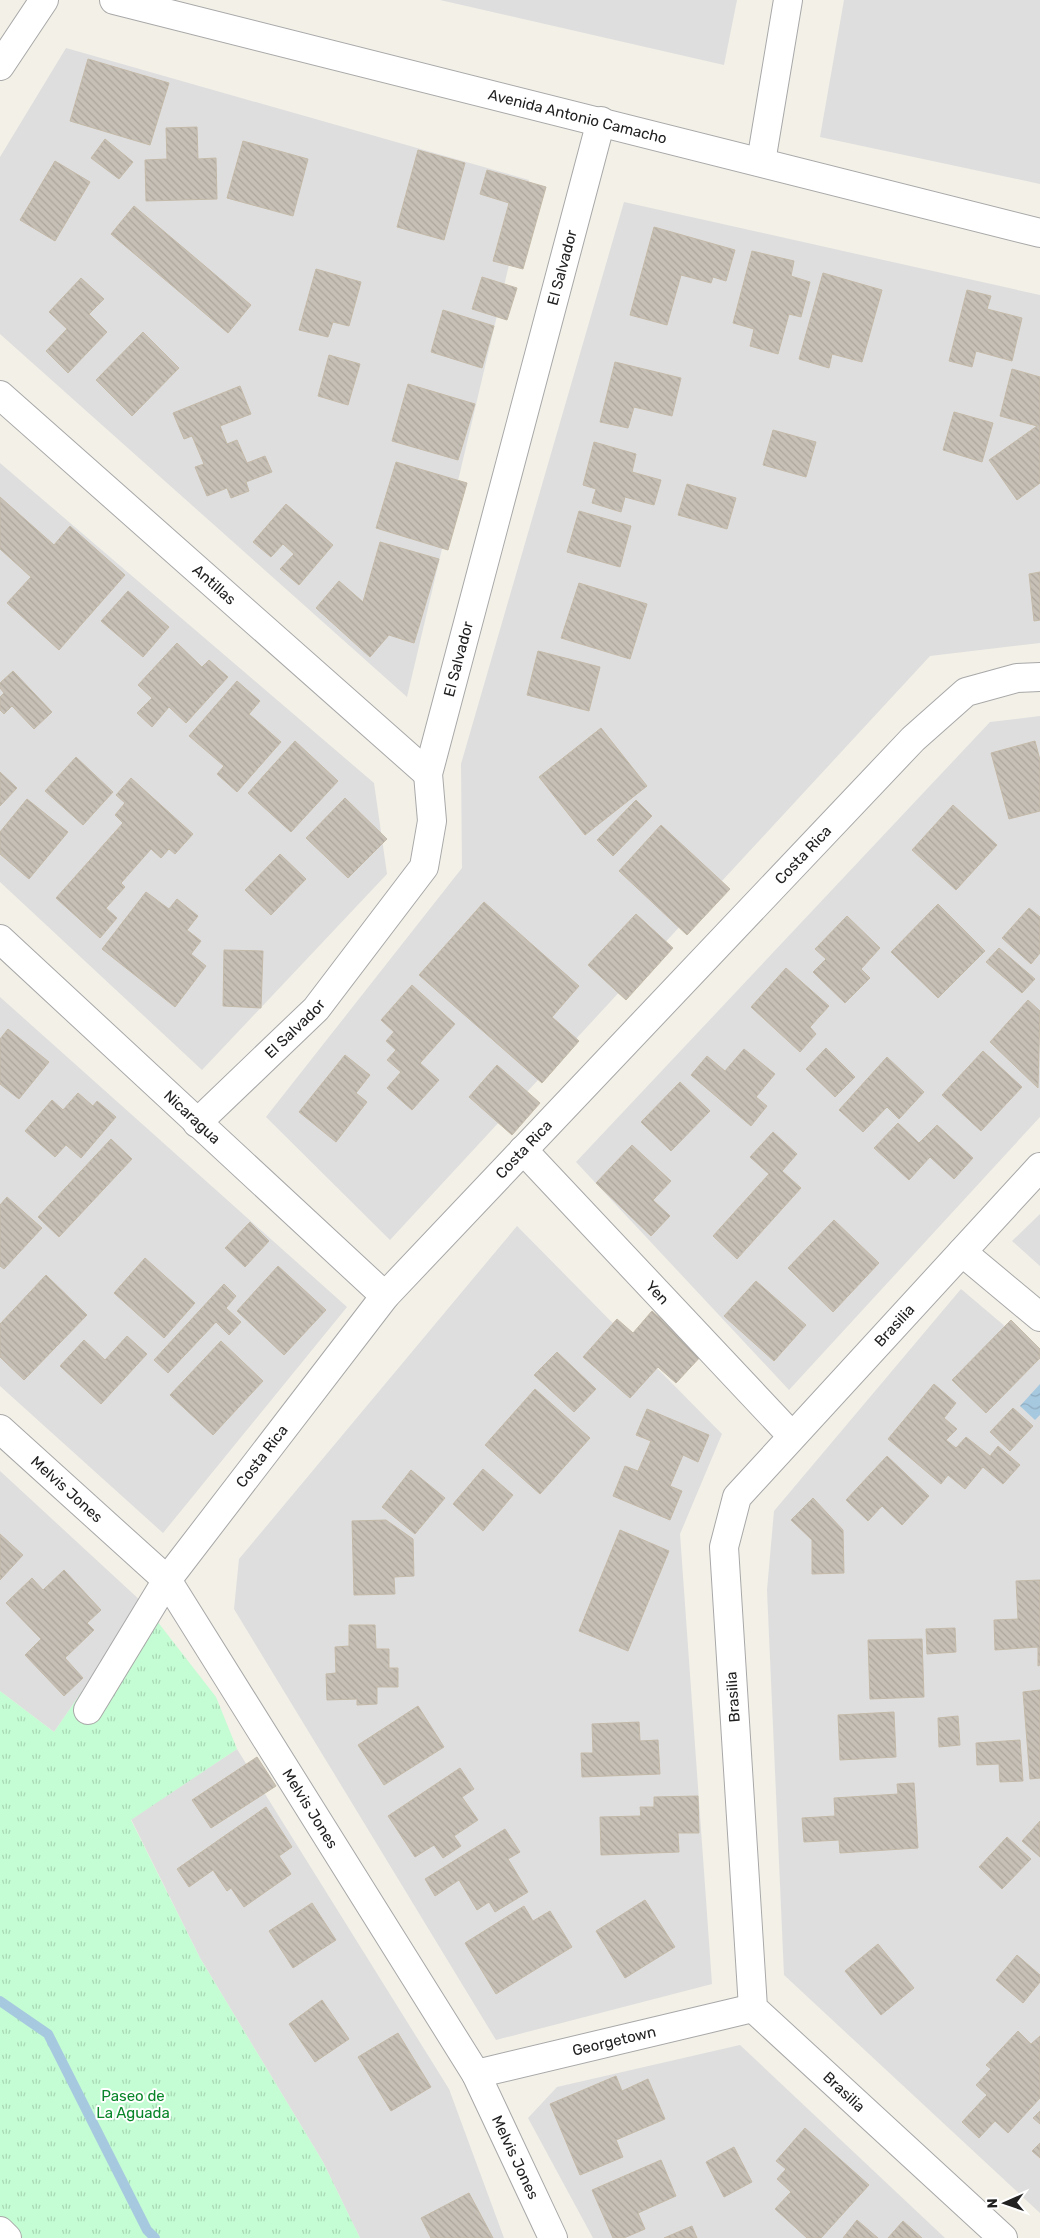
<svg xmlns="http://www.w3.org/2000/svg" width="1040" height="2238" font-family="Rubik,sans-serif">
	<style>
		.residential { fill: #dfdede }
		.park { fill: url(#park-tufts) }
		.water { fill: url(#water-waves) }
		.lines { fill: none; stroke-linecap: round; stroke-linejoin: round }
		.stream { stroke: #a7c9e0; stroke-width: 10 }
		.building { fill: url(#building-back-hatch); stroke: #c4baa9 }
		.minor-casing { stroke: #a8a8a8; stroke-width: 30 }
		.tertiary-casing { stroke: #a8a8a8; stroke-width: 30 }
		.minor { stroke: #fff; stroke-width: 28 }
		.tertiary { stroke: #fff; stroke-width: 28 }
		.labels { text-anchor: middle; stroke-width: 4; stroke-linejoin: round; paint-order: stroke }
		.street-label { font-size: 15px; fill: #212121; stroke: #fff }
		.park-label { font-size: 15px; fill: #088629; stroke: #fff }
	</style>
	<defs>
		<pattern id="park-tufts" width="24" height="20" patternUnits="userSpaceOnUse" patternTransform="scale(1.25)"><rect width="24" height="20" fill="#c4fcd3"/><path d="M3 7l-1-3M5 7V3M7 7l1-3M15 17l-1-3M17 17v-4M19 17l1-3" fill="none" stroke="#a8d8b5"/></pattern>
		<pattern id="water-waves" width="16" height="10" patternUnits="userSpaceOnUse" patternTransform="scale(1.25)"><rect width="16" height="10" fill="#a7c9e0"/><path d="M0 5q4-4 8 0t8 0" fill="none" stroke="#8facc0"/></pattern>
		<pattern id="building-back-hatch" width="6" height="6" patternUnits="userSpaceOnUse" patternTransform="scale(1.25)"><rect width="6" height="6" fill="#c7c0b6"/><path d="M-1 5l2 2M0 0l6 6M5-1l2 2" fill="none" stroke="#aba59c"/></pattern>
	</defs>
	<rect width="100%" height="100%" fill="#f2f0e7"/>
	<g class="residential">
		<path d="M440,0H737L724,65Z"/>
		<path d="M844,0H1040V184L820,137Z"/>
		<path d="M66,48L529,180L407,697L0,334V157Z"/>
		<path d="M624,202L1040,295V643L930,656L390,1240L266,1117L462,868L461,764Z"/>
		<path d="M0,463L374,783L387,874L202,1070L0,882Z"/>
		<path d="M1040,716V1117L789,1390L576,1162L990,722Z"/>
		<path d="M0,997L347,1307L163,1533L0,1386Z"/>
		<path d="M1040,1214V1266L1012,1241Z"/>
		<path d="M517,1226L722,1434L680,1534L712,1984L496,2040L234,1609L239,1559Z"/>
		<path d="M961,1289L1040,1356V2213L784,1975L767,1590L774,1511Z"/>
		<path d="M0,1471L143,1603L54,1732L0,1691Z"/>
		<path d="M237,1749L449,2089L504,2238H360L323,2162L200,1958L131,1819Z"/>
		<path d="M740,2045L945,2238H593L528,2118L557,2087Z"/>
	</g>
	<path class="park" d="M143,1603L216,1697L237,1749L131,1820L200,1958L323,2162L360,2238H0V1691L54,1732Z"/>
	<path class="water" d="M1040,1384V1415L1035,1420L1020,1406Z"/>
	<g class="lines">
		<path class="stream" d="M0,2001L48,2034L147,2230L155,2238"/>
	</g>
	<g class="building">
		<path d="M88,59L169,83L150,145L70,121Z"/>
		<path d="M197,127L198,159L216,158L217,199L146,201L145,160L167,159L166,128Z"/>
		<path d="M105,139L133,162L119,179L91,158Z"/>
		<path d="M243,141L308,159L293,216L227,198Z"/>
		<path d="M418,150L465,163L444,240L397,227Z"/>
		<path d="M55,161L90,182L55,241L20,220Z"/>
		<path d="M487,170L546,187L523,269L493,261L509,203L480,194Z"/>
		<path d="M134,206L251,305L228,333L111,234Z"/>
		<path d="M654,227L735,250L726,281L713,277L711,283L681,275L667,325L630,315Z"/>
		<path d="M752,251L794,261L791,276L810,282L801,317L789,314L778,354L750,346L754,329L733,323Z"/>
		<path d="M316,269L361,282L349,326L333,322L328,337L299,330Z"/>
		<path d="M823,273L882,290L862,362L832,354L829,368L799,359Z"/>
		<path d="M482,277L517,288L507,320L472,309Z"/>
		<path d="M81,278L104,299L89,314L107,332L68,373L46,351L67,329L49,312Z"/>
		<path d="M967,290L991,296L987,309L1022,318L1012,361L976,351L972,367L949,361Z"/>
		<path d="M443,310L494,326L482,368L431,352Z"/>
		<path d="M143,332L179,368L132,416L96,380Z"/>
		<path d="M329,355L360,364L348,405L318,396Z"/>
		<path d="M615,362L681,378L672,416L634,407L628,428L600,422Z"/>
		<path d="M1012,369L1040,377V483L1017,500L989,460L1037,426L1000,416Z"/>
		<path d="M408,384L475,404L458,460L392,441Z"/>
		<path d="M240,386L251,414L220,426L227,444L237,440L247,463L265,456L272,472L246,482L249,491L231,498L227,488L207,496L195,467L204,464L192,436L184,439L173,413Z"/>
		<path d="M954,412L993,423L982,462L943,450Z"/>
		<path d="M773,430L816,442L806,477L763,465Z"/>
		<path d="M594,442L636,454L632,472L661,480L654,505L625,497L621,512L592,503L596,489L583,485Z"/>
		<path d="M396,462L467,483L448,550L376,528Z"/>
		<path d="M687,484L736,498L727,529L678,515Z"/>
		<path d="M0,497L54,545L70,526L125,575L59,650L7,603L31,577L0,549Z"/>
		<path d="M286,504L333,545L299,585L280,569L294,554L283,544L271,557L253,542Z"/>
		<path d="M579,511L631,526L620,567L567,552Z"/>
		<path d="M380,542L439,559L414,643L389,635L370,657L316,608L339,581L363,602Z"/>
		<path d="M1040,572V620L1034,621L1029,574Z"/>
		<path d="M579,583L647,604L630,659L561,638Z"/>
		<path d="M128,591L169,627L143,657L101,621Z"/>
		<path d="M177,643L202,667L209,660L228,677L186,723L169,707L152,727L137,713L152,698L138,685Z"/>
		<path d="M538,651L600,667L589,711L527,695Z"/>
		<path d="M13,671L52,712L34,729L12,706L4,714L0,710V697L4,693L0,688V683Z"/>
		<path d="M237,681L260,701L249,714L281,742L237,792L217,774L224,766L189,736Z"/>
		<path d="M601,728L647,786L585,835L539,777Z"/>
		<path d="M295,741L338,781L291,832L248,793Z"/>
		<path d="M1035,741L1040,760V811L1009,819L991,753Z"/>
		<path d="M76,757L113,792L83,825L45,791Z"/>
		<path d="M0,772L17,788L0,806Z"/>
		<path d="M131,778L193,834L175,854L169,849L161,858L151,849L121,883L125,887L106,908L117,918L100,938L56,898L123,823L115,815L125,803L116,795Z"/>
		<path d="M345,798L387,839L348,878L306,838Z"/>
		<path d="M27,799L68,832L29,879L0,854V832Z"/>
		<path d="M636,800L652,816L613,856L597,840Z"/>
		<path d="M953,805L997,845L956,890L912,850Z"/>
		<path d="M661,825L730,889L687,935L619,871Z"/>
		<path d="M280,854L306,879L271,915L245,890Z"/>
		<path d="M146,892L169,909L177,899L198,916L187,930L201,941L191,954L206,966L175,1007L102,949Z"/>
		<path d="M484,902L579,986L552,1017L579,1041L542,1083L419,975Z"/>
		<path d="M938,904L985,951L938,998L891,952Z"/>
		<path d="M1029,908L1040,917V953L1031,964L1002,938Z"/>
		<path d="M636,914L673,948L626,1000L588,965Z"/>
		<path d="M847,916L880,948L861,969L870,978L845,1003L813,972L826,959L815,949Z"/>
		<path d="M999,948L1035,979L1022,993L986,962Z"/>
		<path d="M224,950L263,951L261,1008L223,1006Z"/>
		<path d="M786,968L829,1006L810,1027L816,1034L800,1052L751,1007Z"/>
		<path d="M412,985L455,1024L420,1063L439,1080L412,1110L387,1088L401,1072L387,1060L396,1050L386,1041L394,1032L381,1020Z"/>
		<path d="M1028,1000L1040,1011L1038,1088L990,1042Z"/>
		<path d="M8,1029L49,1062L19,1099L0,1084V1039Z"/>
		<path d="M826,1048L855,1077L835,1097L806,1069Z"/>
		<path d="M744,1049L775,1074L756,1097L767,1106L751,1126L691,1075L707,1056L725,1071Z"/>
		<path d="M983,1051L1022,1087L981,1131L942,1095Z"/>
		<path d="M345,1055L370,1075L356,1093L367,1102L336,1142L299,1112Z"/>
		<path d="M887,1057L924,1092L899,1119L887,1107L863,1132L839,1110Z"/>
		<path d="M497,1065L540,1103L512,1135L469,1097Z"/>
		<path d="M680,1082L710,1111L671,1151L641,1122Z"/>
		<path d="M78,1093L93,1106L97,1101L116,1117L81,1158L66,1145L55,1157L25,1131L52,1100L63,1110Z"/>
		<path d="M898,1123L919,1143L937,1125L973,1158L954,1179L930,1157L909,1180L874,1148Z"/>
		<path d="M773,1132L797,1154L782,1171L801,1188L737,1259L713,1236L769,1174L750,1157Z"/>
		<path d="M111,1139L132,1159L59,1237L38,1217Z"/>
		<path d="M632,1145L671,1181L653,1200L670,1216L651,1236L596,1183Z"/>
		<path d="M7,1197L42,1228L4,1269L0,1266V1205Z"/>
		<path d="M834,1220L879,1263L833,1312L788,1268Z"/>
		<path d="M250,1222L269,1241L245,1267L225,1248Z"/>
		<path d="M145,1258L195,1303L164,1338L114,1293Z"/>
		<path d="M278,1266L326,1310L284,1355L237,1311Z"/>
		<path d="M46,1275L87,1315L24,1380L0,1357V1324Z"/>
		<path d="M756,1281L806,1325L774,1361L724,1316Z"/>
		<path d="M224,1284L236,1296L226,1308L241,1322L229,1335L216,1322L168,1373L154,1360Z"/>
		<path d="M652,1311L702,1355L676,1383L658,1367L630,1398L583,1357L617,1319L633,1333Z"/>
		<path d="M1011,1320L1040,1349V1358L986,1413L952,1380Z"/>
		<path d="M127,1336L147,1354L101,1404L60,1366L84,1340L105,1360Z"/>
		<path d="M221,1341L263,1381L213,1435L170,1395Z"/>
		<path d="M557,1352L596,1389L574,1412L534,1375Z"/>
		<path d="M934,1384L956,1403L944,1418L957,1429L946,1440L956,1448L966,1437L990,1456L998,1446L1020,1465L1003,1484L983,1467L965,1489L948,1475L941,1484L888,1439Z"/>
		<path d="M535,1389L590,1438L540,1494L485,1445Z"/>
		<path d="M1013,1408L1033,1426L1010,1451L990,1432Z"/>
		<path d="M647,1409L709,1435L698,1462L683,1455L670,1486L682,1491L670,1520L613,1496L625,1466L638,1471L651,1441L636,1435Z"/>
		<path d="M887,1456L929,1496L902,1525L882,1506L868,1521L846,1500Z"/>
		<path d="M483,1469L513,1495L483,1531L453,1504Z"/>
		<path d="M411,1470L445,1498L415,1534L382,1507Z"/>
		<path d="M813,1498L843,1530L844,1573L812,1574V1540L791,1520Z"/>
		<path d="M386,1520L413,1539L414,1576L394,1577L395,1594L354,1595L352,1521Z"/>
		<path d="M620,1530L669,1551L628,1651L579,1631Z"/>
		<path d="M0,1534L23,1555L0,1580Z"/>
		<path d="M64,1570L101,1610L87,1623L94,1630L65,1658L83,1678L64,1696L25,1655L41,1639L6,1603L32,1578L43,1590Z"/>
		<path d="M1040,1580V1665L1038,1666V1647L995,1650L994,1620L1018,1619L1016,1581Z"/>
		<path d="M349,1625H375L376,1649H389V1668H398V1687H377V1704L357,1705V1699L327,1700L326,1674L336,1673L335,1647L349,1646Z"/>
		<path d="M955,1628L956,1652L927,1654L926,1629Z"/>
		<path d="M922,1639L924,1697L870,1699L868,1640Z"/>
		<path d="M1040,1690V1778L1030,1779L1023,1692Z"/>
		<path d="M418,1706L444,1747L384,1785L358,1745Z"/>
		<path d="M894,1712L896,1757L840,1760L838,1715Z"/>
		<path d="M958,1716L960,1745L939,1747L938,1718Z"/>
		<path d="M639,1722L640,1741L658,1740L660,1774L582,1777L581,1753H593L592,1724Z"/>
		<path d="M1020,1740L1023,1781L1000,1782L999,1764L977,1765L976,1743Z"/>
		<path d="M257,1757L276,1786L211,1828L192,1800Z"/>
		<path d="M460,1768L474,1789L462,1797L478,1820L454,1836L461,1846L443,1858L434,1845L415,1857L388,1816Z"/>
		<path d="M914,1783L918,1848L840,1853L839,1840L804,1842L802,1818L835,1816L834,1798L898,1794L897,1784Z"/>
		<path d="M698,1796L699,1833H678L679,1852L601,1855L600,1817L641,1816L640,1807H654V1797Z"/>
		<path d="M266,1807L292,1847L279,1856L291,1874L244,1907L231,1888L227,1891L213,1870L189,1887L177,1869Z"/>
		<path d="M1040,1821V1857L1022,1841Z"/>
		<path d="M505,1829L520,1852L508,1859L528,1892L495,1912L489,1902L477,1910L459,1880L435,1896L425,1879Z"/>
		<path d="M1007,1837L1031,1859L1002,1889L979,1867Z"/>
		<path d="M645,1900L675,1947L625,1978L596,1931Z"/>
		<path d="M312,1903L336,1940L293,1968L269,1931Z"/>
		<path d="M524,1906L533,1921L550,1911L572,1947L496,1994L465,1943Z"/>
		<path d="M878,1944L914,1988L881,2015L845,1971Z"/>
		<path d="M1017,1955L1040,1975V1982L1023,2003L996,1980Z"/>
		<path d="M322,2000L349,2039L315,2062L289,2024Z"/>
		<path d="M1018,2031L1031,2044L1040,2036V2098L1008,2133L995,2121L979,2138L962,2122L987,2095L976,2085L991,2069L986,2065Z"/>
		<path d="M398,2033L431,2087L391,2111L358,2057Z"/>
		<path d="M616,2076L622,2091L648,2079L665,2119L616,2140L623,2157L580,2175L550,2104Z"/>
		<path d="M1040,2111V2124L1033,2118Z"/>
		<path d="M805,2128L869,2185L821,2238H807L775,2209L791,2192L777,2179L786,2169L776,2161Z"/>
		<path d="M1040,2143V2158L1032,2151Z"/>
		<path d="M734,2147L752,2182L724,2197L706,2162Z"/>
		<path d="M661,2160L676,2196L638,2213L645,2229L624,2238H613L592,2190Z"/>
		<path d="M469,2193L493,2238H431L421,2218Z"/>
		<path d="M857,2220L878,2238H843Z"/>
		<path d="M903,2221L922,2238H888Z"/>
		<path d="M692,2226L697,2238H664Z"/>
	</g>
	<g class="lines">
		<defs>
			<g id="minor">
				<path d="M0,66L44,0"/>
				<path d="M761,162L788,0"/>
				<path id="s1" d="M0,395L428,774"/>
				<path id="s2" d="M0,939L385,1296"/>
				<path id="s3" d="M197,1123L316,1009L424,867L432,821L428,774L601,121"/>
				<path id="s4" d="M523,1150L792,1436"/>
				<path d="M962,1252L1040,1317"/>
				<path id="s5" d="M0,1429L167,1580L476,2074L553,2238"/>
				<path id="s6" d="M88,1710L167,1580L385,1296L913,739L966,692L1017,678L1040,677"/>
				<path id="s7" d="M476,2074L753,2008"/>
				<path d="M0,2231L7,2238"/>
				<path id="s8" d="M1003,2238L753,2008L724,1547L737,1497L1040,1167"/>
			</g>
			<g id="tertiary">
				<path id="s9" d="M114,0L1040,233"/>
			</g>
		</defs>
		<use href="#minor" class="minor-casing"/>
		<use href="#tertiary" class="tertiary-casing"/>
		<use href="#minor" class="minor"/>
		<use href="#tertiary" class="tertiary"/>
	</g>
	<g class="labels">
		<g class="street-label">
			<text dy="5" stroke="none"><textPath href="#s9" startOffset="478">Avenida Antonio Camacho</textPath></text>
			<text dy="5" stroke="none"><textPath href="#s3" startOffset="961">El Salvador</textPath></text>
			<text dy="5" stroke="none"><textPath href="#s1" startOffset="286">Antillas</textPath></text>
			<text dy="5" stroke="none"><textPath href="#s3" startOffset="556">El Salvador</textPath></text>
			<text dy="5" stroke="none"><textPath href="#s6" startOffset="1118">Costa Rica</textPath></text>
			<text dy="5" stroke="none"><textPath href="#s3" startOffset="136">El Salvador</textPath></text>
			<text dy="5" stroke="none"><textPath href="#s2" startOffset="262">Nicaragua</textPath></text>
			<text dy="5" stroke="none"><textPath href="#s6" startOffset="712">Costa Rica</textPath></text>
			<text dy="5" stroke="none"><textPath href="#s4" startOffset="196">Yen</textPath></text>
			<text dy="5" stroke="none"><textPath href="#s8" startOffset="1086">Brasilia</textPath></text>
			<text dy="5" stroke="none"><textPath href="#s6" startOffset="308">Costa Rica</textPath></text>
			<text dy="5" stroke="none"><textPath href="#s5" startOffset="90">Melvis Jones</textPath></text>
			<text transform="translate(733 1697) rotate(-94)" y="5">Brasilia</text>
			<text dy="5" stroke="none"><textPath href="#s5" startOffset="495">Melvis Jones</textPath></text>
			<text dy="5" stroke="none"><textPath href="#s7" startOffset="142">Georgetown</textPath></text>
			<text transform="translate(844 2092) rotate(43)" y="5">Brasilia</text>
			<text dy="5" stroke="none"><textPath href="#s5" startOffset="900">Melvis Jones</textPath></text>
		</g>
		<g class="park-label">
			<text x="133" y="2101">Paseo de<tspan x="133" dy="17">La Aguada</tspan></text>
		</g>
	</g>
	<g transform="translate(1005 2203) rotate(268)" stroke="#ffffff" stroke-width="4" paint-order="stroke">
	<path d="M0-4L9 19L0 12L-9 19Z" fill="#212121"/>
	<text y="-8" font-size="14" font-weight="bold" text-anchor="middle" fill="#212121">N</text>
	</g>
</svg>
